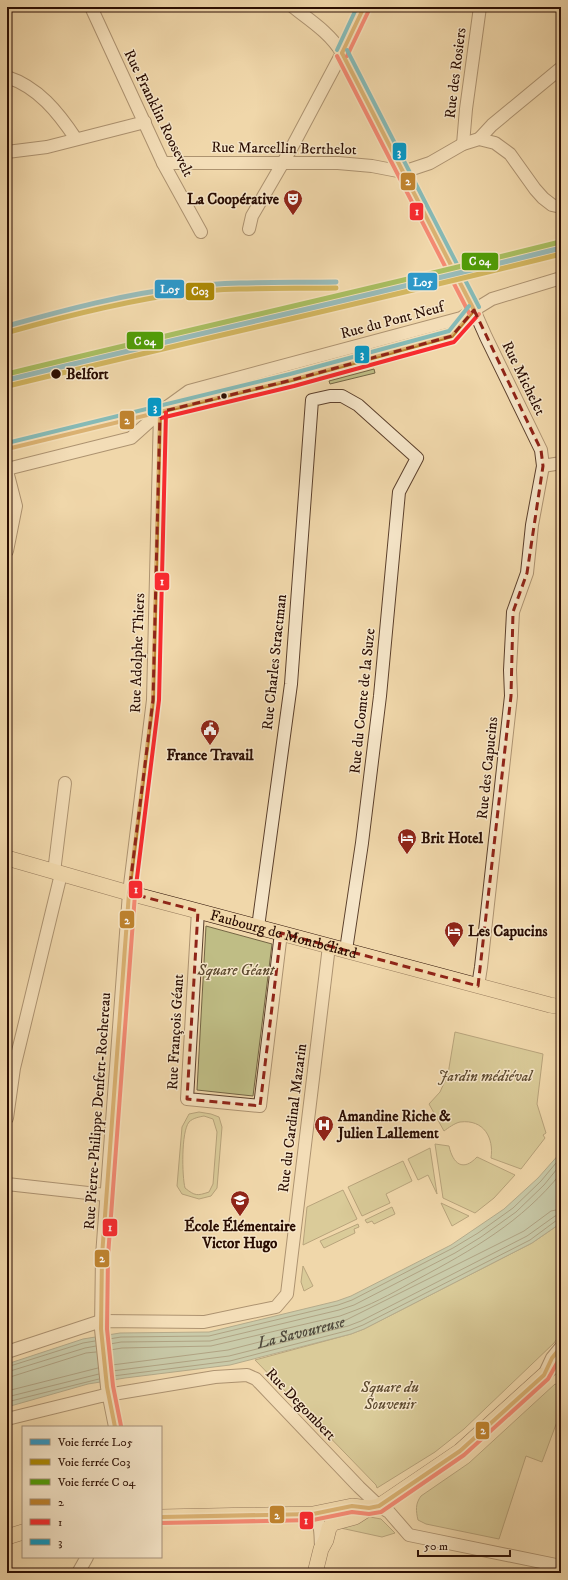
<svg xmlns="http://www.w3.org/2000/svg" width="568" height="1580" font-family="'IM FELL DW Pica',serif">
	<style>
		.green { fill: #bfbd85; stroke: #746544; fill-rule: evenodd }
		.water { fill: #9abaa8; stroke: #6d7566 }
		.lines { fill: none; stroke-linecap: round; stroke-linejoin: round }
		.shore { stroke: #626455; stroke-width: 1 }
		.minor-casing { stroke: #5c402c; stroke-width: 14 }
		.major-casing { stroke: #2a0d02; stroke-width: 16 }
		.minor { stroke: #f5e5c8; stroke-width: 12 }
		.major { stroke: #f0d7aa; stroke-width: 15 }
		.bus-1-casing { stroke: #f5e5c8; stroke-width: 7 }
		.bus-2-casing { stroke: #f5e5c8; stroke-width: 7 }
		.bus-3-casing { stroke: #f5e5c8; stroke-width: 7 }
		.bus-1 { stroke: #bf832e; stroke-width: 4 }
		.bus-2 { stroke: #f82b2f; stroke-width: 4 }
		.bus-3 { stroke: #0698c6; stroke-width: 4 }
		.rail-1-casing { stroke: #f5e5c8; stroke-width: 8 }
		.rail-2-casing { stroke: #f5e5c8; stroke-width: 8 }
		.rail-3-casing { stroke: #f5e5c8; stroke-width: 8 }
		.rail-1 { stroke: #2e98c8; stroke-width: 5 }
		.rail-2 { stroke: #ac8904; stroke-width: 5 }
		.rail-3 { stroke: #519d08; stroke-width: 5 }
		.marked { fill: none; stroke: #8f2418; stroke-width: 3; stroke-dasharray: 8 5; stroke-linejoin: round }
		.stop-dot { fill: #2a0d02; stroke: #f5e5c8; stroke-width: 1.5 }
		.labels { text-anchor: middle; stroke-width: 3; stroke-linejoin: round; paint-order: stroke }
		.street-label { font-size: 15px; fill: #2a0d02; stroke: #f5e5c8 }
		.poi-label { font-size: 15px; font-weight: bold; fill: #2a0d02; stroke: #f5e5c8; text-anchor: start }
		.stop-label { font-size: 15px; font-weight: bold; fill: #2a0d02; stroke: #f5e5c8; text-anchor: start }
		.park-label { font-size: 15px; font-style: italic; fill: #5e4b30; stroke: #f5e5c8 }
		.water-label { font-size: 16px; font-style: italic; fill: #514a3c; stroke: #f5e5c8 }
		.line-badge { stroke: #f5e5c8; stroke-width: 1.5 }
		.badge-label { font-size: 11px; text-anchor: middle; font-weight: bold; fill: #fff }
	</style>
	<rect width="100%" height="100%" fill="#f0d7aa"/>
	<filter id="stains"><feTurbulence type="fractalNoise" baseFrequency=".005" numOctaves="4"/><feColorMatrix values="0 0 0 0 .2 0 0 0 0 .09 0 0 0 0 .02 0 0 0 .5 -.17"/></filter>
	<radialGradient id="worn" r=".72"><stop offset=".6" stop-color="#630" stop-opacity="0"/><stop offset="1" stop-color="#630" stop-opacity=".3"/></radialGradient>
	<g class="green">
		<path d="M374,369L375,373L330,384L329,381Z"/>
		<path d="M206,926L272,944L253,1096L197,1090Z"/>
		<path d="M455,1032L543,1054L537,1104L546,1133L543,1135L545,1138L521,1169L491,1158C494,1138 484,1119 460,1122C455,1123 448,1128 444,1131L429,1104L440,1092L448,1074Z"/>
		<path d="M199,1112L211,1114L219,1117L222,1127L217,1188L211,1196L199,1199L182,1194L177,1186L182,1127L189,1114ZM204,1116L213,1119L217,1132L213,1184L209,1192C197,1196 195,1196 185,1188C182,1176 181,1132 189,1122C193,1118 199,1117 204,1116Z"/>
		<path d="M435,1144L449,1146C453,1164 463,1172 477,1157L515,1175L494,1198L475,1213L443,1198Z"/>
		<path d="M430,1148L437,1194L428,1175L418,1180L408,1159Z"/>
		<path d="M403,1161L412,1181L386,1194L390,1203L362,1216L348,1187Z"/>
		<path d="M343,1190L357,1219L303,1245L307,1207Z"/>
		<path d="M441,1203L469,1216L452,1226Z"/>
		<path d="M392,1207L395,1214L374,1224L372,1221L367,1223L365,1220Z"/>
		<path d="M561,1223V1333L554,1343L464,1429L435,1452L377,1488L376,1485L255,1360L351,1334L364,1329L532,1243Z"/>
		<path d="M358,1224L359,1227L354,1229L355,1233L324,1248L320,1241Z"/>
		<path d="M303,1266L313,1286L304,1291L301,1282Z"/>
		<path d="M555,1384L561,1386V1411L542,1462L526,1456L499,1539L426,1524L418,1520C416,1511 415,1504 421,1496L469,1463Z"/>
		<path d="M370,1517L381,1519L395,1533L382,1537L336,1527L344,1522Z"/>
	</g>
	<path class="water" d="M561,1152V1223L532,1243L364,1329L351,1334L230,1365L125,1378L88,1384L7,1407V1364L83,1339L120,1333L209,1332L337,1301L351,1296L451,1245L504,1209L538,1178Z"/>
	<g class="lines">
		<g class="shore">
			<path d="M109,1339L121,1337L209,1336L338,1305L352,1300L453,1248L478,1233L513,1208L541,1181L561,1157"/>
			<path d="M110,1344L121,1342L210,1341L339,1310L354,1305L455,1253L481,1237L516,1212L544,1185L561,1164"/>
			<path d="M110,1350L122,1348L211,1346L340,1316L356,1310C377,1302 398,1290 418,1279C472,1250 522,1222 561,1173"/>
			<path id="s1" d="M112,1365L228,1350L346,1320L524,1231L551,1211L561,1209"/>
			<path d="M7,1367L83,1343L95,1341"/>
			<path d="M112,1371L229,1356L348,1326L361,1321L527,1236L555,1216L561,1215"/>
			<path d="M7,1372L85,1348L96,1346"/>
			<path d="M113,1376L230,1361L350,1330L363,1325L530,1240L557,1220H561"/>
			<path d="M7,1378L86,1353L96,1352"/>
			<path d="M7,1391L98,1368"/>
			<path d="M7,1397L99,1374"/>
			<path d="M7,1402L99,1379"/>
		</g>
		<defs>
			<g id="minor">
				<path d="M91,7L163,163L201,232"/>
				<path d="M293,7C311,21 330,33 342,53L474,310L486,337L541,450L543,466L532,525L527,573L513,612L510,670L511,696L481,967L478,986"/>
				<path d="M7,77C38,87 58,112 76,139"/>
				<path d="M479,139L492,125L561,68"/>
				<path d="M463,144L466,109L480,7"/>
				<path d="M7,152L47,147L145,122"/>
				<path d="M163,163H338L372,166L403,172L430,163L463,144L479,139L495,143L510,154L535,189L543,198L552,205L561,207"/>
				<path d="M249,229L252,216L292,147L342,53L364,7"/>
				<path d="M167,410L292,380L452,336L470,316"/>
				<path d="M543,466L561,463"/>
				<path d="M7,469L131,438L160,412L189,391L461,318L492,299L561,278"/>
				<path d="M7,471L16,506L7,551"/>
				<path d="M54,872L65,783"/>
				<path d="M198,911L187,1099L260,1106L281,933"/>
				<path d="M258,927L291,684L312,400L330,396H342L358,405L417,458L399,492L380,696L362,843L346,950"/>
				<path d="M7,1118L14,1068L61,874"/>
				<path d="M7,1184L106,1195"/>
				<path d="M7,1352L101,1321L204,1322L276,1307L287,1294L329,946"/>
				<path d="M545,1374L561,1362"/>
				<path d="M544,1375L552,1358L561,1347"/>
				<path d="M7,1419L101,1396L215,1377L247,1375L256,1379L359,1487L379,1506L389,1512L409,1535L561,1566"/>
				<path d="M115,1427L107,1387L101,1329L102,1256L129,893L153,700L160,412"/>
				<path d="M313,1514C322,1526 320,1532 321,1546"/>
				<path d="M78,1573L87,1557"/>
			</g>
			<g id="major">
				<path id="s2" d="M7,858L129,893L190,909L550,1005L561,1007"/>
				<path d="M161,1517L313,1514L352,1506L369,1508L379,1506L460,1451L544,1375"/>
				<path d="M7,1537L23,1532"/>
				<path d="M315,1573L321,1549L326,1540L329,1528L333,1523L355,1517L369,1508"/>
			</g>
		</defs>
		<use href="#minor" class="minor-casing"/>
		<use href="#major" class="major-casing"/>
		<use href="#minor" class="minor"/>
		<use href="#major" class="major"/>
		<defs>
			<g id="bus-1">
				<path d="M342,53L474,310"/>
				<path d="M342,53L364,7"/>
				<path d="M7,449L292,380L452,336L474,310"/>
				<path d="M115,1427L107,1387L101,1329L102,1256L129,893L153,700L160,412"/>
				<path d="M161,1517L313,1514L352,1506L369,1508L379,1506L460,1451L544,1375L552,1358L561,1347"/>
			</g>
			<g id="bus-2">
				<path d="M337,56L469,313"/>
				<path d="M347,56L369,10"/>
				<path d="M161,418L294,386L454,342L479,314"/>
				<path d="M121,1426L113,1386L107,1329L108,1256L135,894L159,700L166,412"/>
				<path d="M161,1523L313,1520L352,1512L369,1514L381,1512L464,1455L548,1379L561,1356"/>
			</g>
			<g id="bus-3">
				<path d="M337,50L357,7"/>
				<path d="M347,50L479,307"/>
				<path d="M7,443L290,374L449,331L469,306"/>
			</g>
		</defs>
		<use href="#bus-1" class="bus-1-casing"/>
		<use href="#bus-2" class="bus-2-casing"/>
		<use href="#bus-3" class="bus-3-casing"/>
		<use href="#bus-1" class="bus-1"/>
		<use href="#bus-2" class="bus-2"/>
		<use href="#bus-3" class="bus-3"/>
		<defs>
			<g id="rail-1">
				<path d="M7,326C65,310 124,294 185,287C235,281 286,283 336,282"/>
				<path d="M7,380C191,335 377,294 561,248"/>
			</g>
			<g id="rail-2">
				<path d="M9,332C66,316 124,301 184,293C234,287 285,289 336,288"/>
				<path d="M8,386C192,341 377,300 561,254"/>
			</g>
			<path id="rail-3" d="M7,374C191,329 376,288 560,242"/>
		</defs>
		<use href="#rail-1" class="rail-1-casing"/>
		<use href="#rail-2" class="rail-2-casing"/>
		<use href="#rail-3" class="rail-3-casing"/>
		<use href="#rail-1" class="rail-1"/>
		<use href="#rail-2" class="rail-2"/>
		<use href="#rail-3" class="rail-3"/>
	</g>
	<path d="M0 0H568V1580H0ZM474,310L541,450L543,466L527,573L513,612L511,696L478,986L281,933L260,1106L187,1099L198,911L129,893L153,700L160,412L292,380L452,336Z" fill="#f0d7aa" fill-opacity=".55" fill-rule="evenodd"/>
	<path class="marked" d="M474,310L541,450L543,466L527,573L513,612L511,696L478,986L281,933L260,1106L187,1099L198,911L129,893L153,700L160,412L292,380L452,336Z"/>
	<defs>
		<symbol id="theatre-pin" viewBox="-11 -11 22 30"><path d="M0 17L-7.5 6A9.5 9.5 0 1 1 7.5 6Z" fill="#8f2418" stroke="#f5e5c8"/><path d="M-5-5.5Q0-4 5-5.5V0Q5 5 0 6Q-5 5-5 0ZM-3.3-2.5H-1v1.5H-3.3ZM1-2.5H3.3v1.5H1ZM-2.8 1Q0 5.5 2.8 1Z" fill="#fff"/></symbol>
		<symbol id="civic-pin" viewBox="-11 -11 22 30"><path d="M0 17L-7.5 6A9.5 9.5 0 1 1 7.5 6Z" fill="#8f2418" stroke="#f5e5c8"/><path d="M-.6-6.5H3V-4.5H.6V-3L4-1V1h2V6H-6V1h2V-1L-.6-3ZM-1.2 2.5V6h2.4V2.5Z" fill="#fff"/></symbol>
		<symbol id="hotel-pin" viewBox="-11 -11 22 30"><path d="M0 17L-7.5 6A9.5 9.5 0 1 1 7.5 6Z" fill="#8f2418" stroke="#f5e5c8"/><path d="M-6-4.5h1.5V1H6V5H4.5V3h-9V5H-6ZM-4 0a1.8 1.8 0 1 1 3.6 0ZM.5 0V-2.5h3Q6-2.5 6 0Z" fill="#fff"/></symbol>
		<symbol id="hospital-pin" viewBox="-11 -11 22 30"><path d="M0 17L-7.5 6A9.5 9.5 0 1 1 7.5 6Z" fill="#8f2418" stroke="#f5e5c8"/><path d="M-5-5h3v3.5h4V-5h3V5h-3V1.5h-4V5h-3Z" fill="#fff"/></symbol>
		<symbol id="school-pin" viewBox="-11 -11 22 30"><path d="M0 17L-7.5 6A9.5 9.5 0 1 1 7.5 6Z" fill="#8f2418" stroke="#f5e5c8"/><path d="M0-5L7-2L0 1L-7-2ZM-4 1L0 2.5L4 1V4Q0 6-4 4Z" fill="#fff"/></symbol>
	</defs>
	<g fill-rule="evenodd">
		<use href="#theatre-pin" x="282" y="188" width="22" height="30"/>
		<use href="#civic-pin" x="199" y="718" width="22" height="30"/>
		<use href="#hotel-pin" x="396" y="827" width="22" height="30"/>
		<use href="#hotel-pin" x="443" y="920" width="22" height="30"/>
		<use href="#hospital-pin" x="313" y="1114" width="22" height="30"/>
		<use href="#school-pin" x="229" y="1189" width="22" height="30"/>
	</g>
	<g class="stop-dot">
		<circle cx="56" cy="374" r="5.5"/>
		<circle cx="224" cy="396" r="3.5"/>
	</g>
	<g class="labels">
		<g class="street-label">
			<text transform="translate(455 73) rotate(-83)" y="5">Rue des Rosiers</text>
			<text transform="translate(159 113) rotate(64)" y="5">Rue Franklin Roosevelt</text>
			<text transform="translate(284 148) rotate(1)" y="5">Rue Marcellin Berthelot</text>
			<text transform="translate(392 320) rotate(-15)" y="5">Rue du Pont Neuf</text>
			<text transform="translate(524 378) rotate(64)" y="5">Rue Michelet</text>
			<text transform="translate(137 653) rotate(-88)" y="5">Rue Adolphe Thiers</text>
			<text transform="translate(274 662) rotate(-84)" y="5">Rue Charles Stractman</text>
			<text transform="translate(362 701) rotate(-84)" y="5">Rue du Comte de la Suze</text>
			<text transform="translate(487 768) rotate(-84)" y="5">Rue des Capucins</text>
			<text dy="5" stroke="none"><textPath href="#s2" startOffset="287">Faubourg de Montbéliard</textPath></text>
			<text transform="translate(175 1032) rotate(-87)" y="5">Rue François Géant</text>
			<text transform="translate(97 1111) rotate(-86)" y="5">Rue Pierre-Philippe Denfert-Rochereau</text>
			<text transform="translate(292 1118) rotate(-83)" y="5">Rue du Cardinal Mazarin</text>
			<text transform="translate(301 1404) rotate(46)" y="5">Rue Degombert</text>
		</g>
		<g class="poi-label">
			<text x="279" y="204" text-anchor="end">La Coopérative</text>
			<text x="210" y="760" text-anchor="middle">France Travail</text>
			<text x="421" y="843">Brit Hotel</text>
			<text x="468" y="936">Les Capucins</text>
			<text x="338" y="1121">Amandine Riche &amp;<tspan x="338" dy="17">Julien Lallement</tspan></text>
			<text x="240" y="1231" text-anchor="middle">École Élémentaire<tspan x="240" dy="17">Victor Hugo</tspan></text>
		</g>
		<g class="stop-label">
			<text x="66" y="379">Belfort</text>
		</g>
		<g class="park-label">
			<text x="236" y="975">Square Géant</text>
			<text x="485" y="1081">Jardin médiéval</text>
			<text x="390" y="1392">Square du<tspan x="390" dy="17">Souvenir</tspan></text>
		</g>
		<g class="water-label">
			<text dy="6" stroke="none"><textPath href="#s1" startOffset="192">La Savoureuse</textPath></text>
		</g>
	</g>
	<g class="line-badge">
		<rect x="392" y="142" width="15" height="19" rx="4" fill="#0698c6"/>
		<rect x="400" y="172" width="16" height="19" rx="4" fill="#bf832e"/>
		<rect x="409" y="202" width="15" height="19" rx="4" fill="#f82b2f"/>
		<rect x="461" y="252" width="38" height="19" rx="4" fill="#519d08"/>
		<rect x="407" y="272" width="31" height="19" rx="4" fill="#2e98c8"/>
		<rect x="154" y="279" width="31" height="20" rx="4" fill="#2e98c8"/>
		<rect x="185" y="282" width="30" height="19" rx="4" fill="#ac8904"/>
		<rect x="126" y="331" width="38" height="19" rx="4" fill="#519d08"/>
		<rect x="354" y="345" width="16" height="19" rx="4" fill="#0698c6"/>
		<rect x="147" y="397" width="15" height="20" rx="4" fill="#0698c6"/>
		<rect x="119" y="410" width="16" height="20" rx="4" fill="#bf832e"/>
		<rect x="154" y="572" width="16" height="19" rx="4" fill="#f82b2f"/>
		<rect x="128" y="880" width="15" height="19" rx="4" fill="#f82b2f"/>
		<rect x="119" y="910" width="16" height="19" rx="4" fill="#bf832e"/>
		<rect x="102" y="1218" width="16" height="19" rx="4" fill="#f82b2f"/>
		<rect x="94" y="1249" width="16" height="19" rx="4" fill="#bf832e"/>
		<rect x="475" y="1421" width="15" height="19" rx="4" fill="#bf832e"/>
		<rect x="269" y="1505" width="16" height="19" rx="4" fill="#bf832e"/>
		<rect x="299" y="1511" width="15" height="19" rx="4" fill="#f82b2f"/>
	</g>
	<g class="badge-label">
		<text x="399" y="156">3</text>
		<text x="408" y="185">2</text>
		<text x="417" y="215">1</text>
		<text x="480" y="265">C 04</text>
		<text x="423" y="286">L05</text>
		<text x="170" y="293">L05</text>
		<text x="200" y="295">C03</text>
		<text x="145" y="345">C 04</text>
		<text x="362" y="358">3</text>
		<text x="155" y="411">3</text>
		<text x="127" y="424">2</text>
		<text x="162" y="585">1</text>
		<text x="136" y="893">1</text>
		<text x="127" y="924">2</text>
		<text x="110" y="1231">1</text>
		<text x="102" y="1262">2</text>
		<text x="483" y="1434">2</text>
		<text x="277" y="1519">2</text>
		<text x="306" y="1524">1</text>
	</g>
	<rect width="568" height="1580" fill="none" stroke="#f0d7aa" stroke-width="24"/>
	<rect x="8" y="8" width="552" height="1564" fill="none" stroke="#2a0d02" stroke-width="2"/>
	<rect x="12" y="12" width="544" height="1556" fill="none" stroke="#2a0d02"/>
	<rect x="22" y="1426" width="140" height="132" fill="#f5e5c8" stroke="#a48f79"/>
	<rect x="30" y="1439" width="20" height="6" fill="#2e98c8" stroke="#a48f79"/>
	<text x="58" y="1446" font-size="12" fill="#2a0d02">Voie ferrée L05</text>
	<rect x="30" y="1459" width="20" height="6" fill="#ac8904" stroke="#a48f79"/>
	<text x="58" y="1466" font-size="12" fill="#2a0d02">Voie ferrée C03</text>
	<rect x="30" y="1479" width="20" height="6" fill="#519d08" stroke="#a48f79"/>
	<text x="58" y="1486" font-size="12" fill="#2a0d02">Voie ferrée C 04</text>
	<rect x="30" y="1499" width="20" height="6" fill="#bf832e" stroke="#a48f79"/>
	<text x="58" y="1506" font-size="12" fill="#2a0d02">2</text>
	<rect x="30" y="1519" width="20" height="6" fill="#f82b2f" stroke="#a48f79"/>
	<text x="58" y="1526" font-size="12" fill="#2a0d02">1</text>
	<rect x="30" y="1539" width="20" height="6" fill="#0698c6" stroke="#a48f79"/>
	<text x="58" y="1546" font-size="12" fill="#2a0d02">3</text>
	<path d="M418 1550v6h92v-6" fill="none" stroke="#2a0d02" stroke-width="2"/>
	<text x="424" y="1550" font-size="12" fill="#2a0d02" stroke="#f5e5c8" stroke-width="3" paint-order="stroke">50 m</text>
	<rect width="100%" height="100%" filter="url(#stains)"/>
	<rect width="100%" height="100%" fill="url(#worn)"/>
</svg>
